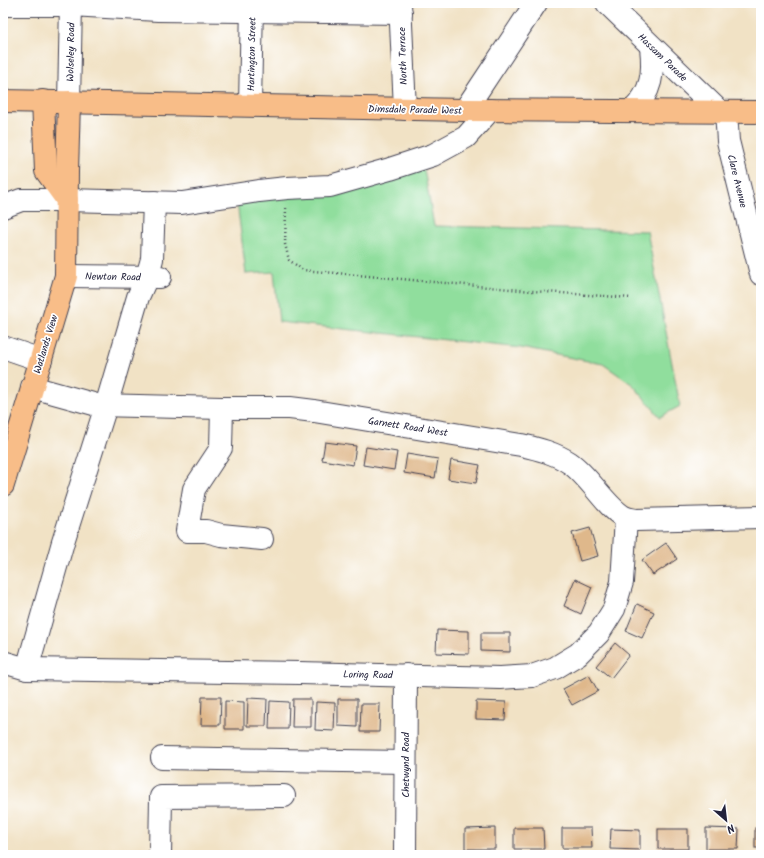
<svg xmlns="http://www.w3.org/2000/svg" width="764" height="858" font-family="Kalam,sans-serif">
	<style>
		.green { fill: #90de9d; stroke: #59806c }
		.building { fill: #dfb88b }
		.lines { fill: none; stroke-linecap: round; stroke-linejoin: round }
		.minor-casing { stroke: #413f50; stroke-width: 24 }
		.major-casing { stroke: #413f50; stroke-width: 24 }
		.path { stroke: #413f50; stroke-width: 2.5; stroke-dasharray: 1 3; stroke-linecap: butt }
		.minor { stroke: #fff; stroke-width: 22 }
		.major { stroke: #f8bd88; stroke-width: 22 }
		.labels { text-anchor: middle; stroke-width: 3.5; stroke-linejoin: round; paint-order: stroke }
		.street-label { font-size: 10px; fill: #22223b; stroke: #fff }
	</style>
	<rect width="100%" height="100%" fill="#fff"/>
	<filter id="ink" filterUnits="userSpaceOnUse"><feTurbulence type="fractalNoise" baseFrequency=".025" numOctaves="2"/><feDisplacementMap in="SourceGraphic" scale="8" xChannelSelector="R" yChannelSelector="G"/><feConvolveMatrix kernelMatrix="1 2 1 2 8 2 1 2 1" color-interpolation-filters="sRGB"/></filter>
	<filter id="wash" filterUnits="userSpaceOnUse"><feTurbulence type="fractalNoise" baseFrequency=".012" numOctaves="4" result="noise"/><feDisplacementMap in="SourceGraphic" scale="16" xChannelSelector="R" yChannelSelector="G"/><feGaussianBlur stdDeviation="0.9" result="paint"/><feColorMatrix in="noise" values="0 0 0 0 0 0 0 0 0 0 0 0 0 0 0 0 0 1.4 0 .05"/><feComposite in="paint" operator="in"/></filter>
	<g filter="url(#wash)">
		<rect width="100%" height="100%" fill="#f1e2c5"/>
		<path class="green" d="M424,169L434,226L647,231L680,406L660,417L633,385L603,364L521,348L279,322L274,272L246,274L237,202Z"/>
		<g id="blocks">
			<g class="building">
				<path d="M325,442L356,446L353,465L322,460Z"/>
				<path d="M366,447L397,452L394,470L363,465Z"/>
				<path d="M407,454L438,459L435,478L404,473Z"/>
				<path d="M451,460L480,465L476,483L448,479Z"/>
				<path d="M590,528L598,556L580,561L572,533Z"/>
				<path d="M666,543L677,559L653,575L642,560Z"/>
				<path d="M575,579L592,587L581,614L564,606Z"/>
				<path d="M637,604L654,612L642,638L626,631Z"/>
				<path d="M437,630L469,631V654L436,653Z"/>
				<path d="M481,633H510V652L481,651Z"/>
				<path d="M615,643L629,655L611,678L596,666Z"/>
				<path d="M589,675L598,691L572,705L563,689Z"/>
				<path d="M202,697H221L220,725H201Z"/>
				<path d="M248,698L267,699L266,726H247Z"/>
				<path d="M293,699H311V727H292Z"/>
				<path d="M338,699H357V727L338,726Z"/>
				<path d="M225,701L244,702V729H225Z"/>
				<path d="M270,701L289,702L288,729H269Z"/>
				<path d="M476,701L506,702L505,720L476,719Z"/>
				<path d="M316,702L335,703L334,731L315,730Z"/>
				<path d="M361,704H380L379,732H360Z"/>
				<path d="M495,828V849H465V829Z"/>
				<path d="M514,828H543L544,849H514Z"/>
				<path d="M562,828H591L592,848H562Z"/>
				<path d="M706,828L739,829L738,849H706Z"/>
				<rect x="755" y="828" width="6" height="20"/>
				<path d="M611,829L640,830V850L610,849Z"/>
				<rect x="658" y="829" width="30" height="20"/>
			</g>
		</g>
	</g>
	<g filter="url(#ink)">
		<use href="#blocks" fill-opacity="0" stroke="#413f50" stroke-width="1"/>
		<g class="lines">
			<defs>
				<g id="minor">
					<path d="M400,3L405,109"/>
					<path d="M607,3L719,111"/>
					<path d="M3,5H71L158,10L401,13"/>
					<path d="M69,102L71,3"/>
					<path d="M250,105L252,3"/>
					<path d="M465,110L536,3"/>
					<path d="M632,111C652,92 654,73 651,47"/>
					<path d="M726,112L728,141L761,274"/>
					<path d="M3,207L21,200H67L182,203L259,191L287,188L330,186L390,169L433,155L466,137L490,110"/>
					<path d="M66,276L160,277"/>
					<path d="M3,347L41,360"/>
					<path d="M32,387L97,405L222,408H290L314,411L521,445C539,449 555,453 570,463C590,477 605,506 624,517C628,519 632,519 636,520L761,517"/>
					<path d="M222,408L221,448L194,489L187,531H206L221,535L262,539"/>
					<path d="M3,662L27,669L300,673L500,678L532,676L555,668L578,654L599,633L614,609L622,582L626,518"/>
					<path d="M27,669L63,542L106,406L138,297L147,277L152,259L154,202"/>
					<path d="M162,758L405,762"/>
					<path d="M160,855L161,797L284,796"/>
					<path d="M405,855L406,675"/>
				</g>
				<g id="major">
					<path d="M3,101L465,110L761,112"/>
					<path d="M43,101L46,171L67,200"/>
					<path d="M3,485L66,276L67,172L69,102"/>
				</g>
			</defs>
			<use href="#minor" class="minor-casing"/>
			<use href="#major" class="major-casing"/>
			<path class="path" d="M286,208L285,244L289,260L303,270L532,291L632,298"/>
			<use href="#minor" class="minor"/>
			<use href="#major" class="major"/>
		</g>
	</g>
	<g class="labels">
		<g class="street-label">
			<text transform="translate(70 52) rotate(-89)" y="4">Wolseley Road</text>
			<text transform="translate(251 54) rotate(-89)" y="4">Hartington Street</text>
			<text transform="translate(402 56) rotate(-92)" y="4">North Terrace</text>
			<text transform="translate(663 57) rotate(44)" y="4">Hassam Parade</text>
			<text transform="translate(415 109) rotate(1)" y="4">Dimsdale Parade West</text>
			<text transform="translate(738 181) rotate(76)" y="4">Clare Avenue</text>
			<text transform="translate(113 276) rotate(1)" y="4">Newton Road</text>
			<text transform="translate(45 344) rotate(-73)" y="4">Watlands View</text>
			<text transform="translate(408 426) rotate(9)" y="4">Garnett Road West</text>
			<text transform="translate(368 674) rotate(1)" y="4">Loring Road</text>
			<text transform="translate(405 765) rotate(-90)" y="4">Chetwynd Road</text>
		</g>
	</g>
	<rect width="764" height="858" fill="none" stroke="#fff" stroke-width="16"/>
	<g transform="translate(726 820) rotate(152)" stroke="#ffffff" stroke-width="3" paint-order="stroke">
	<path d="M0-3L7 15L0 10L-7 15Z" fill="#22223b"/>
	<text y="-6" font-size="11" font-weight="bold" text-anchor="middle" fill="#22223b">N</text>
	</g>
</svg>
